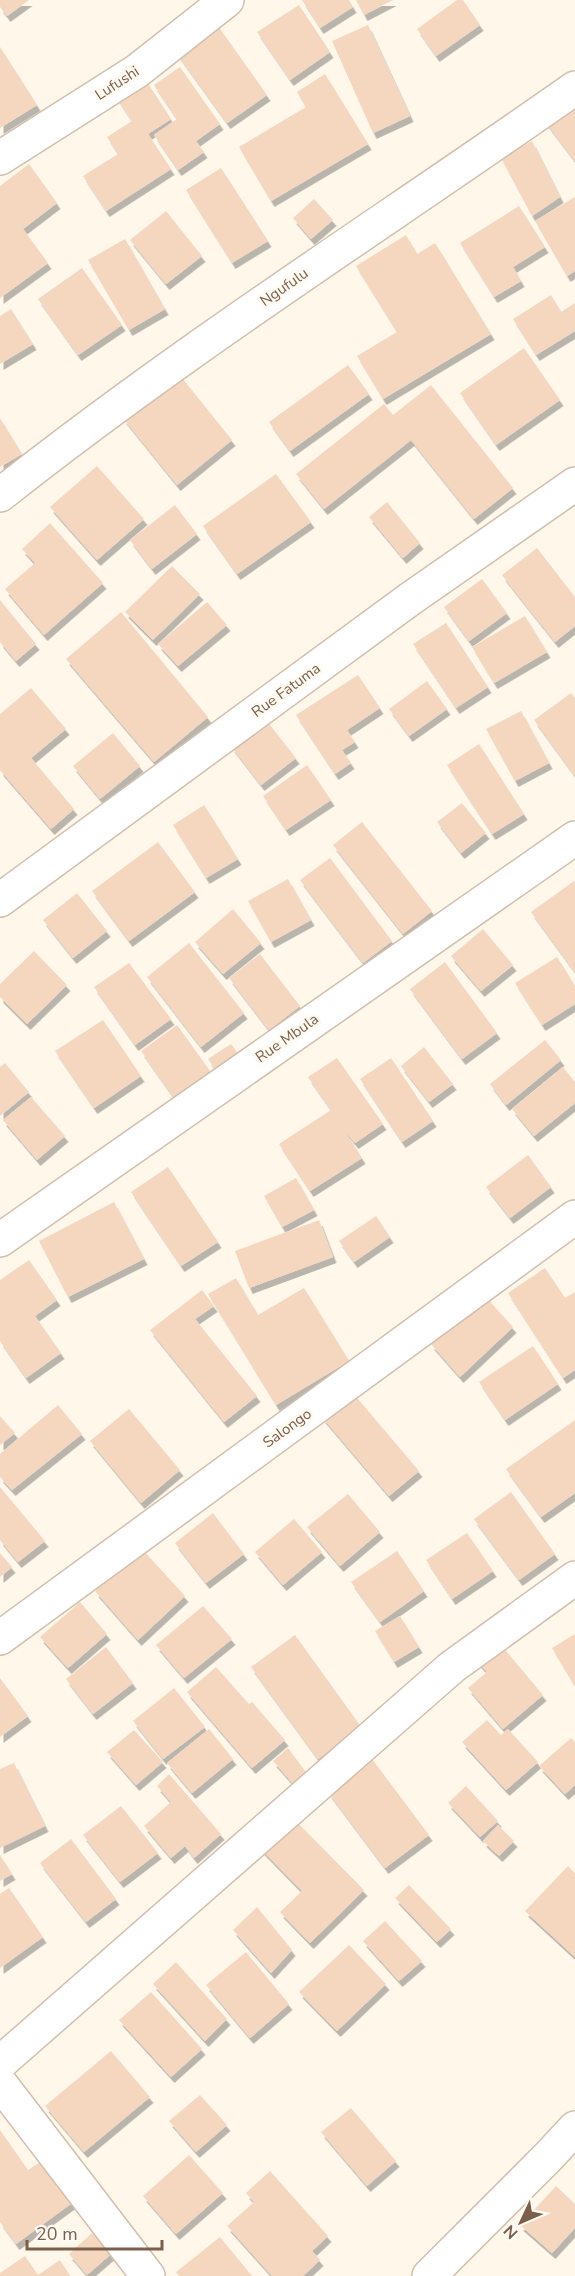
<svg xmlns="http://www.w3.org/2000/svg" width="575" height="2276" font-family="'Nunito Sans',sans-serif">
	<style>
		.building { fill: #f5d7c0; filter: url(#shadow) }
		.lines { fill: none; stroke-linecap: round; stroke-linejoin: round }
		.street-casing { stroke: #d2bfae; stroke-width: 36 }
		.street { stroke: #fff; stroke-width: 33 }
		.labels { text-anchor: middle; stroke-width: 6; stroke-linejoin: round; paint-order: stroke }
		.street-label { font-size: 15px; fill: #7b5e4b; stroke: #fffaf2 }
	</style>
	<defs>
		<filter id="shadow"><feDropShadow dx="3.5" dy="6" stdDeviation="0" flood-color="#0004"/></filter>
	</defs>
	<rect width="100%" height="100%" fill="#fef7ea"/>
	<g class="building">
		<path d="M0,0H29L7,16L0,7Z"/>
		<path d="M302,0H349L353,7L320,28Z"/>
		<path d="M356,0H393L364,15Z"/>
		<path d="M457,0H463L480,25L436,56L417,29Z"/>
		<path d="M299,5L330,52L290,80L257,32Z"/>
		<path d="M213,19L267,95L227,123L173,48Z"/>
		<path d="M368,25L410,116L373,133L332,41Z"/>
		<path d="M0,47L37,105L0,128Z"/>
		<path d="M180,67L220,124L196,141L204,152L178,170L154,135L177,119L154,85Z"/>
		<path d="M325,74L368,144L271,201L239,147L306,107L297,92Z"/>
		<path d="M143,76L171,119L148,134L171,169L106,211L83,176L118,154L107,137L132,121L114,94Z"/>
		<path d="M575,106V161L541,116Z"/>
		<path d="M532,141L560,197L532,216L501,158Z"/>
		<path d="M29,164L57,203L23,229L48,263L0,298V186Z"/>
		<path d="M221,168L268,241L232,263L186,190Z"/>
		<path d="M575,197V271L567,276L535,221Z"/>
		<path d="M314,199L333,220L311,239L293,218Z"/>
		<path d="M519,206L545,247L513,267L521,281L494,297L460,243Z"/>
		<path d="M166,211L202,256L166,284L130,240Z"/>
		<path d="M406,235L417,254L435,243L491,334L383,399L357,356L397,332L356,266Z"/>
		<path d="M125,239L165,309L129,330L88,260Z"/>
		<path d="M82,268L122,325L78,355L38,299Z"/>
		<path d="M551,295L561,312L575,303V331L536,355L513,319Z"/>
		<path d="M11,309L33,344L0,364V316Z"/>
		<path d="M524,348L560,400L496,445L460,393Z"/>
		<path d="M348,365L369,394L290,451L269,422Z"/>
		<path d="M178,373L232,440L177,485L123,418Z"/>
		<path d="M431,385L513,488L474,519L411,440L324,509L296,474L384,404L393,415Z"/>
		<path d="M0,418L22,454L0,467Z"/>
		<path d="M97,466L144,519L97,560L50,507Z"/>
		<path d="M276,474L311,522L237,574L203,526Z"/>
		<path d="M387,502L420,543L403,558L369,517Z"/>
		<path d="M175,505L197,534L152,569L130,540Z"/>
		<path d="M50,523L103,583L44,635L5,589L35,563L22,549Z"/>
		<path d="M537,548L575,597V626L555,642L502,575Z"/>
		<path d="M172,566L200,594L153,640L125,612Z"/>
		<path d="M482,579L507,613L469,641L444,607Z"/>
		<path d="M0,600L36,644L16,661L0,642Z"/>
		<path d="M207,602L227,625L178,666L158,644Z"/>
		<path d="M121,612L208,717L154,762L66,659Z"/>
		<path d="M525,616L547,652L494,683L472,647Z"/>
		<path d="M446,623L488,687L456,708L413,644Z"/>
		<path d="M358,675L380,708L347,730L355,742L342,750L351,763L335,774L296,715Z"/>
		<path d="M427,681L447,709L409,736L389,709Z"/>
		<path d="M31,688L66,729L31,758L74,809L51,829L0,770V714Z"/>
		<path d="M571,693L575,698V776L534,720Z"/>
		<path d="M521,711L549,763L515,781L486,729Z"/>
		<path d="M266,720L296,758L261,785L231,746Z"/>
		<path d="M113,733L140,766L100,799L73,766Z"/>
		<path d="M479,744L524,814L492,834L447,765Z"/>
		<path d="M307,765L331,800L286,830L263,796Z"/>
		<path d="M462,803L486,833L461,853L437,822Z"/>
		<path d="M204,805L238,859L206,878L173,825Z"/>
		<path d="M362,822L432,911L403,934L333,845Z"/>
		<path d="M158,842L195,892L129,941L92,891Z"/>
		<path d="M330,858L392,941L363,963L300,880Z"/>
		<path d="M288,879L311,920L271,942L248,901Z"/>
		<path d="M574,881L575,883V972L531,912Z"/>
		<path d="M77,893L107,931L73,958L43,920Z"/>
		<path d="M233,909L261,943L223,974L195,942Z"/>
		<path d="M483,929L513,965L481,991L451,956Z"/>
		<path d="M189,943L244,1013L201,1047L147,977Z"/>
		<path d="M34,951L67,985L27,1024L0,997V984Z"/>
		<path d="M260,954L300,1006L269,1030L229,978Z"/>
		<path d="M557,957L575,986V1004L542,1025L515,983Z"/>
		<path d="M445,962L497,1033L462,1059L410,989Z"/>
		<path d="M129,963L171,1019L135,1045L94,987Z"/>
		<path d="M103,1020L141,1076L94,1108L55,1051Z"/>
		<path d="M177,1025L218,1082L181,1108L141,1051Z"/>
		<path d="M545,1040L561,1060L506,1105L490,1084Z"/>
		<path d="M231,1044L245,1063L222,1079L208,1059Z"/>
		<path d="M424,1047L453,1084L429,1102L401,1066Z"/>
		<path d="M337,1058L383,1124L355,1143L344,1130L362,1158L310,1191L279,1144L331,1110L308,1077Z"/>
		<path d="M391,1058L433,1121L402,1142L360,1079Z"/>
		<path d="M5,1063L29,1092L0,1116V1067Z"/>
		<path d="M563,1067L575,1082V1103L534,1136L512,1109Z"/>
		<path d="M31,1097L65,1136L37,1160L3,1120Z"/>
		<path d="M528,1155L551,1187L510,1218L486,1187Z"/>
		<path d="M168,1167L218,1242L181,1266L131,1192Z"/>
		<path d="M296,1178L314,1210L282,1227L264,1196Z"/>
		<path d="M114,1202L144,1259L68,1297L39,1241Z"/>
		<path d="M376,1216L390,1237L354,1262L339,1241Z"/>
		<path d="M319,1220L333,1257L249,1288L235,1251Z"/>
		<path d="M29,1260L57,1300L35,1316L61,1353L26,1378L0,1341V1280Z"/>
		<path d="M545,1268L565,1298L575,1292V1370L563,1378L508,1293Z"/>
		<path d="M236,1278L258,1315L304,1288L349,1361L276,1405L208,1294Z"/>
		<path d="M202,1290L214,1306L195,1319L257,1396L224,1422L150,1330Z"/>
		<path d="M485,1296L513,1327L460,1377L431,1344Z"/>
		<path d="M533,1346L558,1384L505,1420L479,1382Z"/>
		<path d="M353,1393L419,1471L389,1496L322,1417Z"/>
		<path d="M58,1405L82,1434L12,1490L0,1477V1454Z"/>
		<path d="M129,1409L180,1470L141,1503L90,1441Z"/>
		<path d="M0,1416L15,1433L0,1445Z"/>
		<path d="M575,1420V1493L541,1517L506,1469Z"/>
		<path d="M0,1487L45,1541L18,1562L0,1540Z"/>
		<path d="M511,1492L555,1554L519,1580L474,1519Z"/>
		<path d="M348,1494L380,1532L340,1566L307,1527Z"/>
		<path d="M213,1513L244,1554L206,1583L175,1543Z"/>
		<path d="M294,1519L322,1552L283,1585L255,1552Z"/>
		<path d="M467,1533L493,1571L452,1599L426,1560Z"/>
		<path d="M142,1549L185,1596L138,1640L95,1591Z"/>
		<path d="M397,1551L424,1591L380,1622L351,1582Z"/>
		<path d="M0,1553L12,1567L0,1577Z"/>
		<path d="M80,1602L107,1634L68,1668L40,1637Z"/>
		<path d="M203,1606L232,1639L184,1678L156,1645Z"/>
		<path d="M400,1616L419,1647L394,1662L375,1631Z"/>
		<path d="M575,1634V1686L552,1648Z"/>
		<path d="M295,1635L362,1728L318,1759L251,1667Z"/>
		<path d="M497,1640L543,1695L503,1729L468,1688L487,1672L475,1659Z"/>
		<path d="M106,1647L133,1683L93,1714L66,1679Z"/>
		<path d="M216,1667L249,1704L252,1702L285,1740L252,1768L187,1692Z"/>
		<path d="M0,1678L28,1716L0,1737Z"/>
		<path d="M174,1688L205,1727L163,1759L133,1721Z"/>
		<path d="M487,1720L501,1735L508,1729L538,1762L506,1790L462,1742Z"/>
		<path d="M209,1729L233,1759L192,1793L167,1763Z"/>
		<path d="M134,1730L163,1762L136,1785L107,1752Z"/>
		<path d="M571,1738L575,1742V1785L565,1794L539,1766Z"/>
		<path d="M288,1748L308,1775L295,1786L273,1761Z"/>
		<path d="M372,1759L429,1835L385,1868L328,1792Z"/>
		<path d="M14,1763L45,1826L0,1848V1769Z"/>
		<path d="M169,1774L221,1834L194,1858L185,1846L171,1858L144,1826L171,1802L157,1786Z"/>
		<path d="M466,1786L498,1821L480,1837L448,1803Z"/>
		<path d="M121,1806L158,1853L120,1882L83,1835Z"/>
		<path d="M293,1818L364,1890L310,1943L280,1912L302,1891L261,1849Z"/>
		<path d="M498,1825L514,1841L499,1856L483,1841Z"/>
		<path d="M71,1839L116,1899L86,1922L40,1863Z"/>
		<path d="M0,1855L12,1874L0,1881Z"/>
		<path d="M568,1866L575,1873V1957L525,1911Z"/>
		<path d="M409,1885L451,1929L437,1942L395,1898Z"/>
		<path d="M9,1888L43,1937L0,1968V1894Z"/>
		<path d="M257,1907L292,1950L271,1973L233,1930Z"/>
		<path d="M385,1921L422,1961L399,1981L363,1941Z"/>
		<path d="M349,1945L386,1984L337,2031L299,1992Z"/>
		<path d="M246,1952L289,2004L250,2038L206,1985Z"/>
		<path d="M176,1962L227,2019L205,2041L153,1984Z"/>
		<path d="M151,1992L202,2049L171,2077L119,2020Z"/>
		<path d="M111,2051L150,2097L84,2152L45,2106Z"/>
		<path d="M200,2095L227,2125L196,2152L169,2121Z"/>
		<path d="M351,2108L396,2161L367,2186L321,2132Z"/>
		<path d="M0,2130L28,2170L42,2161L72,2203L16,2244L0,2222Z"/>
		<path d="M189,2155L223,2193L176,2234L143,2196Z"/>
		<path d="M270,2171L328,2236L312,2251L320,2260L303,2276H272L227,2226L254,2202L246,2193Z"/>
		<path d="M556,2186L575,2204V2228L552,2253L520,2225Z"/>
		<path d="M92,2233L111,2254L87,2275L69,2254Z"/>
		<path d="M220,2237L252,2276H179L176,2272Z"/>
		<path d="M25,2256L38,2275L60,2260L70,2276H0V2273Z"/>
	</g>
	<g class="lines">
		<defs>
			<g id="street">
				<path d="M0,158L137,71L227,0"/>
				<path d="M0,495C184,349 383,223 575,88"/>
				<path d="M0,900L410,599L575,484"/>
				<path d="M0,1240L575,838"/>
				<path d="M0,1638L575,1217"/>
				<path d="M0,2063L452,1667L575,1578"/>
				<path d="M0,2083L148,2276"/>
				<path d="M429,2276L549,2156L575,2128"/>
			</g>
		</defs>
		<use href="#street" class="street-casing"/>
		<use href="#street" class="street"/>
	</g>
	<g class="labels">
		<g class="street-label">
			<text transform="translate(117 83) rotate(-33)" y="5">Lufushi</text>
			<text transform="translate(284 287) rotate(-35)" y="5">Ngufulu</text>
			<text transform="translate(286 690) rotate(-36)" y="5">Rue Fatuma</text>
			<text transform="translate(287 1038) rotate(-35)" y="5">Rue Mbula</text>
			<text transform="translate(287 1428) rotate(-36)" y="5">Salongo</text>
		</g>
	</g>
	<g transform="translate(521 2222) rotate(226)" stroke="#fffaf2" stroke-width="4.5" paint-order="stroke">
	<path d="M0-4.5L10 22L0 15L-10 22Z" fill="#7b5e4b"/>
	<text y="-9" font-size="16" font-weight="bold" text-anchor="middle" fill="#7b5e4b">N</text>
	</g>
	<path d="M27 2240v9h135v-9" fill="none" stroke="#7b5e4b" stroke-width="3"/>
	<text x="36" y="2240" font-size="18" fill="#7b5e4b" stroke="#fffaf2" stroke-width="4.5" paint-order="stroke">20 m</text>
</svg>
